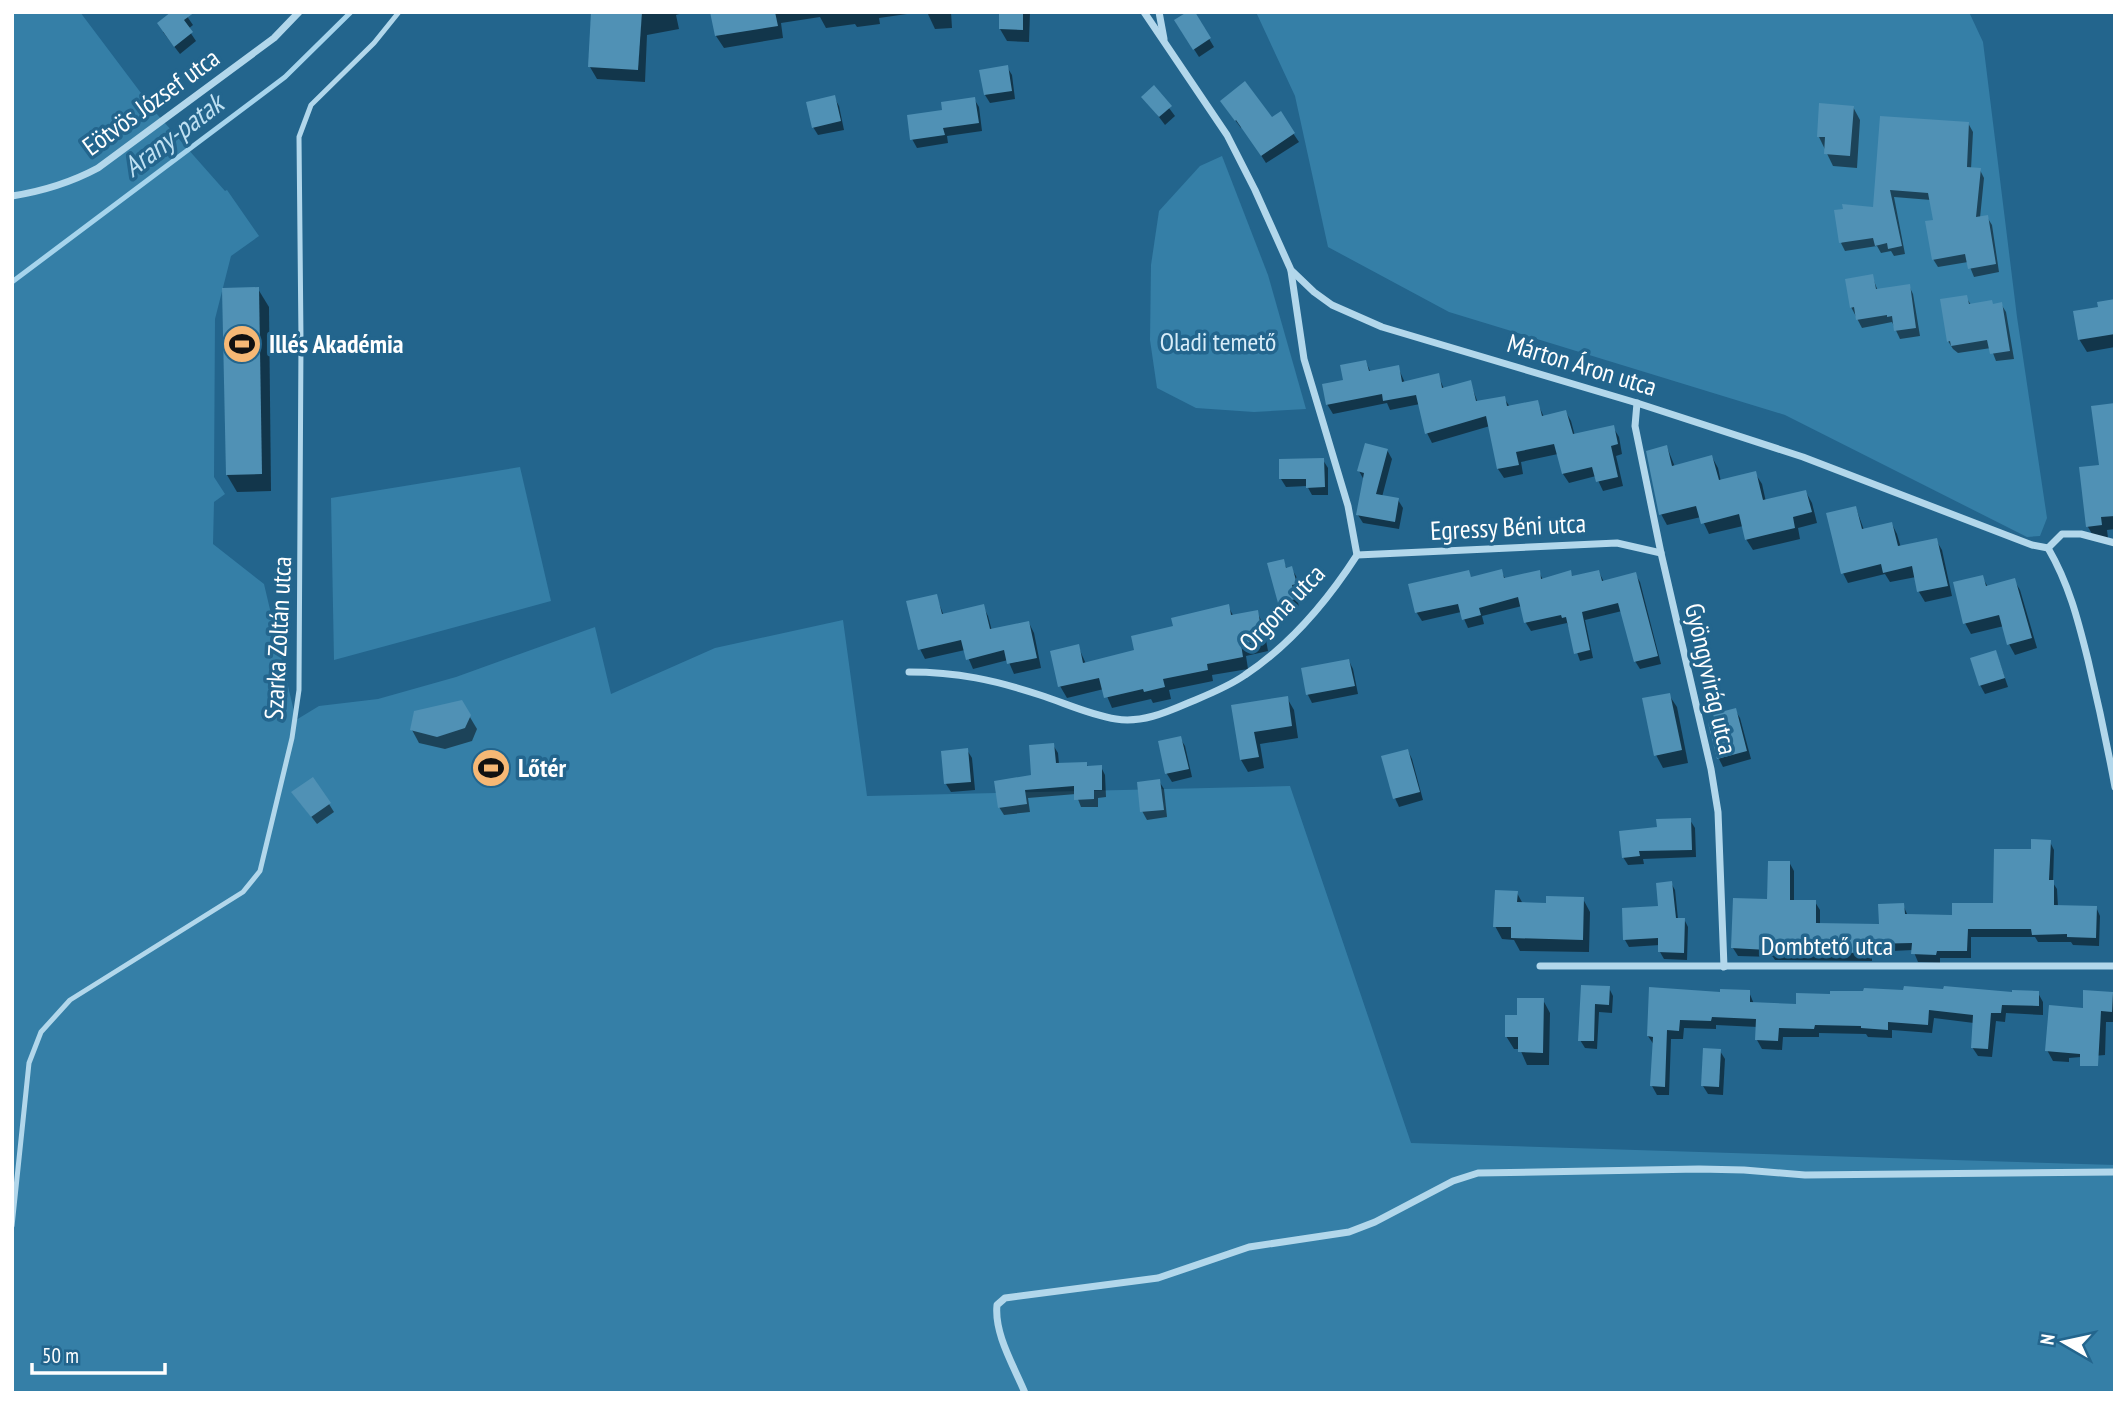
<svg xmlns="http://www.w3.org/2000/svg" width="2127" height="1405" font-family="'PT Sans Narrow',sans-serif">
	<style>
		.green { fill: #357fa7 }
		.shadow { fill: #0007 }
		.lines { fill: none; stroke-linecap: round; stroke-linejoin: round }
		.stream { stroke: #a6d4ec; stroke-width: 5 }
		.building { fill: #5091b5 }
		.service { stroke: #b2d7eb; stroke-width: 5 }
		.minor { stroke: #b2d7eb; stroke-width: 7 }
		.labels { text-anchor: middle; stroke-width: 7; stroke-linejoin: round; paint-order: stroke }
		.street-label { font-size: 26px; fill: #fff; stroke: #23658d }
		.park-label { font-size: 26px; fill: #d7ecf8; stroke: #23658d }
		.poi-label { font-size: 26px; font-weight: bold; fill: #fff; stroke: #23658d; text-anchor: start }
		.water-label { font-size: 28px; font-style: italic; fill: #bee0f2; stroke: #23658d }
	</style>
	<rect width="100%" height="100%" fill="#23658d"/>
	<g class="green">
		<path d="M12,12H80L156,113L225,191L227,190L259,236L231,256L215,319L214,477L225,494L214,502L213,544L264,584L296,720L319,706L378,699L456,677L595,627L611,694L715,648L843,620L867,796L1290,786L1411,1143L2115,1165V1393H12Z"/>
		<path d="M1256,12H1969L1983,42L2017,317L2047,518L2040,536L2027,537L1785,415L1449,312L1328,247L1295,96Z"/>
		<path d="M1222,156L1268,275L1306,409L1254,412L1196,408L1157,388L1150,340L1151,265L1159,211L1200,166Z"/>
		<path d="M520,467L551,601L334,660L331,498Z"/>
	</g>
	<g class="shadow">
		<path d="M184,12L193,25L188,29L196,41L180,54L163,32Z"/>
		<path d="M593,12H686L676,15L679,29L647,35L645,82L597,79L590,67Z"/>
		<path d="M712,12H921L879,18L880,24L857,27L855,24L826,28L820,17L781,23L783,38L724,48L716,36Z"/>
		<path d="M927,12H951L952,28L935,29Z"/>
		<path d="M1001,12H1030L1029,42L1007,41L1000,29Z"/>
		<path d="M1193,12L1214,47L1199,57L1181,29Z"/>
		<path d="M1007,67L1012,75L1015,99L990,103L985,95Z"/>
		<path d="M1154,88L1175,116L1165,125L1144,97Z"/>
		<path d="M834,97L839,106L844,130L818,135L813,127Z"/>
		<path d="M974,99L979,107L982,131L947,136L948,143L917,148L912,139L944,111Z"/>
		<path d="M1853,107L1860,120L1857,168L1833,166L1819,137Z"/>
		<path d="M1227,109L1272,119L1280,114L1299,142L1266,163L1242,126L1241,128Z"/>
		<path d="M1882,118L1968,123L1973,132L1971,169L1980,170L1984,178L1980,218L1987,217L1992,225L1999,272L1974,277L1968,262L1938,267L1933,259L1935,222L1931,200L1894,197L1905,254L1894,256L1891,251L1881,253L1877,246L1845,251L1841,243L1874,209Z"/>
		<path d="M1872,276L1878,291L1909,286L1913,294L1920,336L1900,339L1892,322L1862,328L1851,307Z"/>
		<path d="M258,289L269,307L271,491L237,492L227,475Z"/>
		<path d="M1966,297L1971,305L2001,304L2006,312L2014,359L1996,361L1991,348L1958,353L1953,349L1948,341Z"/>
		<path d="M2115,301V347L2087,352L2079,339L2100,308Z"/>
		<path d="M1366,362L1371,373L1398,367L1405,383L1438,375L1444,389L1470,382L1478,403L1504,398L1510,407L1537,402L1544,417L1566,412L1571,421L1575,436L1613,427L1619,437L1622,454L1616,456L1623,486L1603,491L1596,476L1569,483L1563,474L1558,454L1521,462L1523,474L1504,478L1498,469L1490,426L1432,443L1427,433L1420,404L1390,410L1387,403L1333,414L1327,404L1345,381Z"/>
		<path d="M2115,404V529L2107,530L2108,538L2095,539L2088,527Z"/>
		<path d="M1667,447L1675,467L1712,457L1718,468L1721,482L1755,473L1762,484L1766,502L1806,492L1812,503L1817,523L1798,528L1800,539L1753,550L1746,539L1743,526L1709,534L1701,517L1667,525L1661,514Z"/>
		<path d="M1387,450L1392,459L1382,497L1398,500L1403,508L1399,529L1363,523L1358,515L1364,480L1359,471Z"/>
		<path d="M1323,460L1328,468V495H1312L1307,486L1286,487L1281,479Z"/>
		<path d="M1856,508L1864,530L1892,524L1897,534L1901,548L1936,540L1942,550L1952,596L1925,602L1919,592L1916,577L1890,582L1885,574L1848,583L1843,573Z"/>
		<path d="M1283,561L1287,569L1291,568L1296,576L1301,592L1296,594L1299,607L1284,611L1279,603L1269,565Z"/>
		<path d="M1501,571L1506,580L1539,572L1543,580L1570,572L1573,577L1599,572L1604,582L1635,574L1640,582L1661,664L1640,669L1635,661L1622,611L1585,620L1593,658L1580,661L1567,623L1531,631L1526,623L1522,606L1482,616L1484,624L1468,628L1461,612L1422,621L1417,613L1410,585L1468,572L1472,579Z"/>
		<path d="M1982,577L1988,587L2014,580L2020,590L2037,648L2015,655L2009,644L2004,626L1971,634L1965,623Z"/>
		<path d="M936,596L944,616L983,606L988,616L992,631L1029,623L1034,633L1041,668L1014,674L1008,660L973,669L965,650L925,659L920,649Z"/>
		<path d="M1228,606L1234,617L1257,612L1263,624L1268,651L1246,656L1248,669L1212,675L1213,681L1169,690L1171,699L1153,703L1151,699L1112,708L1104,689L1067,698L1060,686L1078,646L1086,664L1136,652L1175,627Z"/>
		<path d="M1996,652L2008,687L1985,694L1980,685Z"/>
		<path d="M1349,661L1353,669L1358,694L1312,703L1308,695L1303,669Z"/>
		<path d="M1669,695L1677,707L1688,763L1663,768L1656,755Z"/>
		<path d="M1287,698L1294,710L1298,738L1260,744L1264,768L1248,772L1241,760L1233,707Z"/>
		<path d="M461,702L477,729L472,741L445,749L419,743L412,730Z"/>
		<path d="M1735,710L1740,718L1751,759L1723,767L1719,759L1710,724Z"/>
		<path d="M1180,738L1185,746L1192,777L1172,782L1167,774L1160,743Z"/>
		<path d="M1053,745L1058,753L1059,764L1086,763L1088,767H1101L1105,775L1106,797L1098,798V807H1081L1076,794L1028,798L1030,812L1004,815L999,807L1033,777Z"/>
		<path d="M967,750L972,758L975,790L951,792L946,784Z"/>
		<path d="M1408,751L1412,759L1423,800L1399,807L1395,798Z"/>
		<path d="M1159,781L1164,789L1167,817L1147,820L1142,811Z"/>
		<path d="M293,793L329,804L334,812L317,824Z"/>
		<path d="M1690,820L1695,828L1696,857L1643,859L1644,864L1628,865L1623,857Z"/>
		<path d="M2050,842L2054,850L2053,883L2057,889L2058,907H2096L2100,916L2099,946L2073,945L2071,942H2038L2035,937H1971V958H1940V963L1918,962L1913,950L1872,952V961L1775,960L1773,957L1738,956L1733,948L1769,901L1789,862L1794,871V902H1815L1820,910V924L1880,926L1903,905L1908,916L1954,917L1995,905L2033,851Z"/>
		<path d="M1671,883L1675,890L1678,919H1684L1688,927L1687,960L1664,959L1660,952V945L1629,947L1625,940L1660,907Z"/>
		<path d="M1517,893L1523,904L1547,905L1583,899L1590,912L1589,952L1520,951L1514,940L1502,939L1495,926Z"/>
		<path d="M1583,987L1609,988L1613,996L1612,1013L1599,1012L1597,1049L1585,1048L1580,1040Z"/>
		<path d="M1749,992L1754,1004L1798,1006L2038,993L2043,1002V1015L2006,1013L2005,1022L1996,1021L1992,1057L1978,1056L1972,1047L1974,1023L1934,1018L1932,1033L1892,1030V1038L1868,1037L1866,1034L1819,1033V1037H1783L1782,1050L1762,1049L1757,1040L1758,1027L1716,1025V1029L1684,1028L1683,1039H1671L1669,1095H1657L1652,1086L1654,1045L1648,1036L1722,993Z"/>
		<path d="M2112,993L2115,998V1022H2106L2105,1055L2069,1058V1062L2053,1061L2047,1050L2084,1010Z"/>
		<path d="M1543,1000L1550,1013L1549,1065H1527L1520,1049H1514L1506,1036L1519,1017Z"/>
		<path d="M1720,1051L1725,1059L1723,1095L1708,1094L1703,1086Z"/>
	</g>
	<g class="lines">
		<path class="stream" d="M12,282L285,77L351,12"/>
	</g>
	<g class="building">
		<path d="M171,12H195L184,20L193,32L174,47L157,23Z"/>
		<path d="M591,12H642L638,70L588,67Z"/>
		<path d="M710,12H775L778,26L715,36Z"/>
		<path d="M999,12H1023V30L999,29Z"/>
		<path d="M1187,12H1195L1211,38L1193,50L1174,20Z"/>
		<path d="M1008,65L1012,91L984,95L979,70Z"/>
		<path d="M1245,81L1272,117L1281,111L1295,133L1261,156L1236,120L1235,121L1220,101Z"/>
		<path d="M1154,85L1172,106L1159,117L1141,97Z"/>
		<path d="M835,95L841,121L812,128L806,102Z"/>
		<path d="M975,97L979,123L943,128L945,135L910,140L907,115L942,110L941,102Z"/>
		<path d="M1819,103L1854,106L1850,156L1824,154L1825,137H1817Z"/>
		<path d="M1880,116L1969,122L1967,167L1981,168L1976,217L1988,215L1996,264L1968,269L1965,254L1932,260L1925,221L1933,220L1928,193L1890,190L1902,246L1888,249L1887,243L1875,246L1873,238L1839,243L1834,210L1843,209L1842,204L1873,207Z"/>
		<path d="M1873,274L1876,289L1910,284L1916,328L1894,331L1892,316L1887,317V315L1856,320L1854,307L1850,308L1845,279Z"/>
		<path d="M259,287L262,474L226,475L222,288Z"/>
		<path d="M1967,295L1969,304L1992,300L1993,304L2002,302L2010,351L1990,354L1987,340L1951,346L1950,341L1947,342L1940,299Z"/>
		<path d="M2115,299V334L2078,340L2073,311L2098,307L2097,302Z"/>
		<path d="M1366,360L1369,371L1399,365L1402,382L1439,373L1442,388L1471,380L1476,401L1505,396L1507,406L1538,400L1542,416L1566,410L1573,434L1614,425L1618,444L1611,446L1618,477L1596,482L1592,467L1562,474L1554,444L1516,452L1519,465L1497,469L1486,416L1425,434L1416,395L1383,401L1382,394L1326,405L1322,384L1343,380L1340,365Z"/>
		<path d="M2115,403V516L2101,517L2102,525L2086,527L2079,467L2099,465L2091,406Z"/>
		<path d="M1365,443L1388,449L1376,494L1399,498L1395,522L1356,515L1364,473L1357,471Z"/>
		<path d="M1667,445L1672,466L1712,455L1719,480L1756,471L1763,500L1806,490L1812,512L1793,517L1795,528L1745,540L1739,514L1701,524L1696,506L1659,515L1646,451Z"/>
		<path d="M1324,458L1325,487L1306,488V479H1279V459Z"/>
		<path d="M1856,506L1862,529L1892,522L1898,546L1937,538L1948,586L1917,592L1912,566L1883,573L1881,564L1841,574L1826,513Z"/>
		<path d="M1284,559L1286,568L1292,566L1297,584L1292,585L1296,599L1278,603L1267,563Z"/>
		<path d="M1502,569L1504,578L1540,570L1541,579L1571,570L1572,576L1599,570L1602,581L1636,572L1658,656L1634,662L1618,603L1582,612L1590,650L1574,654L1566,617L1562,618L1561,615L1524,623L1518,597L1479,608L1481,615L1462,620L1458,604L1415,613L1408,584L1469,570L1471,577Z"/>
		<path d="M1983,575L1986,586L2015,578L2032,638L2007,645L1999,615L1963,624L1953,582Z"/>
		<path d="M937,594L942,614L984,604L990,629L1029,621L1037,658L1007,664L1004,650L966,660L961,640L918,650L906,601Z"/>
		<path d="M1229,604L1231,615L1258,610L1263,640L1241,644L1243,657L1207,664L1208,670L1163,679L1165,687L1144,692L1143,689L1104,698L1099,678L1058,687L1050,651L1079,644L1083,663L1134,650L1131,636L1173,626L1171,618Z"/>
		<path d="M1996,650L2005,678L1979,686L1970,658Z"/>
		<path d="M1349,659L1355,686L1306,695L1301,668Z"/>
		<path d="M1670,693L1682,750L1654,756L1642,698Z"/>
		<path d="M1288,696L1292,726L1254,732L1259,757L1240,760L1231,705Z"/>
		<path d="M462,700L471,715L465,728L437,737L410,730L414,711Z"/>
		<path d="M1736,708L1747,751L1717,759L1708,723L1715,721L1713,714Z"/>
		<path d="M1181,736L1189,769L1165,774L1158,741Z"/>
		<path d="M1054,743L1056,763L1087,762V766L1102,765V790H1094V799L1074,800V786L1025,790L1027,804L998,808L994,781L1031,775L1029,745Z"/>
		<path d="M968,748L971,782L944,784L941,751Z"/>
		<path d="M1408,749L1420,792L1393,799L1381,756Z"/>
		<path d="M313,777L331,803L311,817L291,792Z"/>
		<path d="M1160,779L1164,810L1140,812L1137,782Z"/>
		<path d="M1691,818L1692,850L1639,851L1640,856L1622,858L1619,831L1657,827L1656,819Z"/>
		<path d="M2031,839L2051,840L2049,880H2054V905L2097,906L2096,938L2067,937V934L2032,935L2031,929H1968L1967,951H1937L1936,955L1911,954L1912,943L1869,944V953L1768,952V950L1731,948L1733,898L1767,899L1768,861H1790V900H1816V923L1879,924L1878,904L1904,903L1905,914L1952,915V903H1993L1994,849H2031Z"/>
		<path d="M1672,881L1676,918H1685L1684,953L1658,952V938L1623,940L1622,908L1658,906L1656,883Z"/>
		<path d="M1495,890L1518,891L1517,902L1546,903V896L1584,897L1583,940L1511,938V927H1493Z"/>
		<path d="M1581,985L1610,986L1609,1005L1595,1004L1594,1041H1578Z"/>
		<path d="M1904,986L1943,989L1944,986L2012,992V990L2039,991V1006L2002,1005L2001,1013H1991L1988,1049L1971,1048L1973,1015L1929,1010L1928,1025L1888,1022V1030L1861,1028V1026L1815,1025L1814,1029L1779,1028L1778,1041L1755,1040L1756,1019L1712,1017L1711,1021L1680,1020L1679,1031L1667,1030L1665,1087L1650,1086L1653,1037L1647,1036L1649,987L1720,992V989L1750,990V1002L1796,1004V993L1830,994V991H1863L1864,988L1903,990Z"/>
		<path d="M2083,990L2113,992L2112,1012L2101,1011L2098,1066H2080V1054L2045,1051L2049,1005L2083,1008Z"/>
		<path d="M1517,998H1544L1543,1053L1518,1052V1037H1505V1015H1517Z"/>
		<path d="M1703,1048L1721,1049L1719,1087L1701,1086Z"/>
	</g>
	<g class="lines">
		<path class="service" d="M12,1226L29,1063L41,1032L70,1000L243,892L260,871L292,738L299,690L301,340L299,137L311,105L374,43L399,12"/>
		<g class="minor">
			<path d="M1144,12L1227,135L1255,190L1291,270L1314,292L1332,305L1382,327L1637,403L1803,457L2032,545L2048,548"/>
			<path d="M1159,12L1164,39"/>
			<path d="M12,196C44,191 70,183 98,168L274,38L299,12"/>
			<path d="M1637,403L1635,426L1661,553L1711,769L1718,812L1724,967"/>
			<path d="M2048,548C2069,584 2078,620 2088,660C2098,702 2107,744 2115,787"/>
			<path d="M2048,548L2062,534H2081L2115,543"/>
			<path d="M1357,555L1617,543L1661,553"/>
			<path d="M909,672C957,672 995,680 1040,695C1065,703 1090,715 1116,719C1141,723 1165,713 1188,703C1207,695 1228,687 1245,675C1290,645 1328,600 1357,555L1348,506L1304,359L1291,271"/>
			<path d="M1540,966H2115"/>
			<path d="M1025,1393C1014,1366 994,1334 997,1305L1005,1298L1158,1278L1249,1247L1349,1232L1375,1222L1453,1181L1478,1173L1699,1169L1744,1170L1805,1175L2115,1172"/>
		</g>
	</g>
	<defs>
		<symbol id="stadium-disc" viewBox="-11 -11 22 22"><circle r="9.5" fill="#f6b875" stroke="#23658d"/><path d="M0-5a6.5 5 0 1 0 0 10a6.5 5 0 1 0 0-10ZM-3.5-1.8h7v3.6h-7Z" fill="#111"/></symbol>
	</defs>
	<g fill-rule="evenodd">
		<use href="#stadium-disc" x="220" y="322" width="44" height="44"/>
		<use href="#stadium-disc" x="469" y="746" width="44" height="44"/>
	</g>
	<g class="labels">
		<g class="street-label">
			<text transform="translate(151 102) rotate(-36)" y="9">Eötvös József utca</text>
			<text transform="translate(1582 365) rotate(17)" y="9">Márton Áron utca</text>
			<text transform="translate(1508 527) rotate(-3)" y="9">Egressy Béni utca</text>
			<text transform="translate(1282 608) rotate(-46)" y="9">Orgona utca</text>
			<text transform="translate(278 638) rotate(-87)" y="9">Szarka Zoltán utca</text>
			<text transform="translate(1711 679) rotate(77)" y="9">Gyöngyvirág utca</text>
			<text x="1827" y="955">Dombtető utca</text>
		</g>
		<g class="park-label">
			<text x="1218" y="351">Oladi temető</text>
		</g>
		<g class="poi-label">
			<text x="269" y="353">Illés Akadémia</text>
			<text x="518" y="777">Lőtér</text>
		</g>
		<g class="water-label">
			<text transform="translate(173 135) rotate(-37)" y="10">Arany-patak</text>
		</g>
	</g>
	<rect width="2127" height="1405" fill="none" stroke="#ffffff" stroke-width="28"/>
	<g transform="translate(2064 1342) rotate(279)" stroke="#23658d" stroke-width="5" paint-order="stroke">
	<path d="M0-5L12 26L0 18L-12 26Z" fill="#ffffff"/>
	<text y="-10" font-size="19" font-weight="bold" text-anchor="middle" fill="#ffffff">N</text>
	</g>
	<path d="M32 1363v10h133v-10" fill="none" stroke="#ffffff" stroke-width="3.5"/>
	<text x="42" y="1363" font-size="21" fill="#ffffff" stroke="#23658d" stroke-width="5" paint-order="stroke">50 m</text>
</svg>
